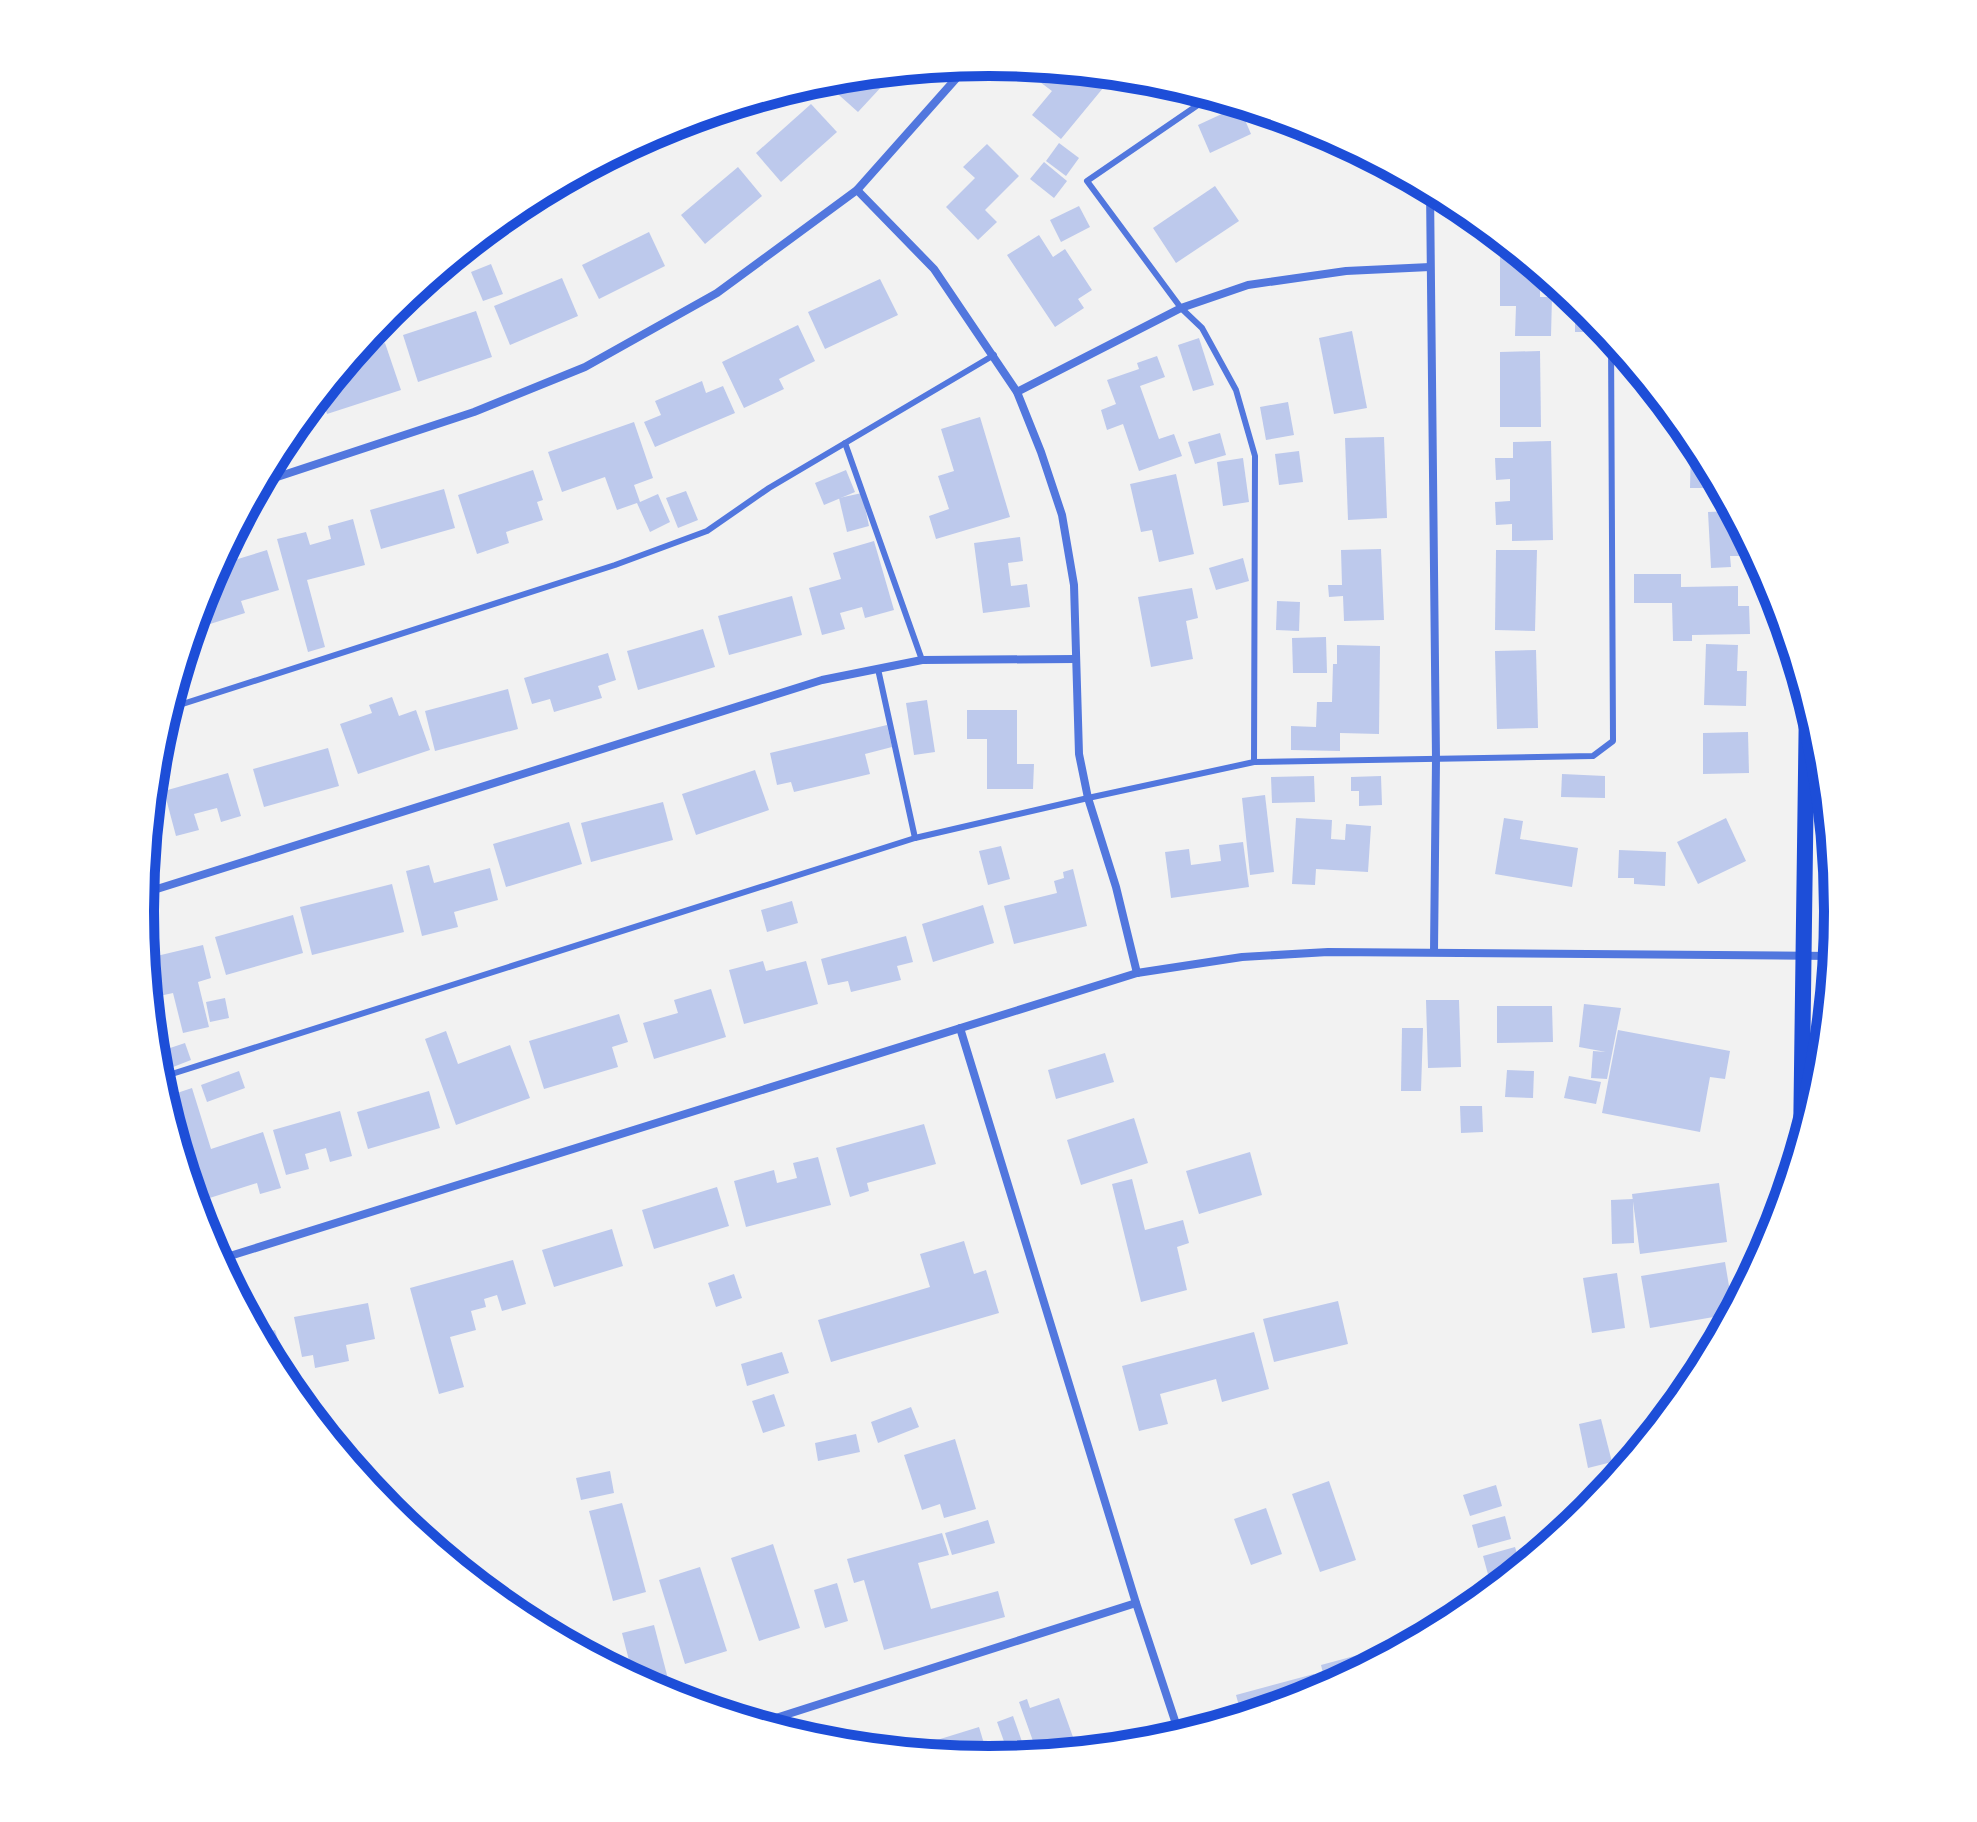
<svg xmlns="http://www.w3.org/2000/svg" width="1977" height="1822" font-family="Arial,sans-serif">
	<style>
		.building { fill: #bdc9ec }
		.lines { fill: none; stroke-linecap: round; stroke-linejoin: round }
		.service { stroke: #5277de; stroke-width: 6 }
		.minor { stroke: #5277de; stroke-width: 8 }
		.secondary { stroke: #1d4ed8; stroke-width: 16 }
		.rim { fill: none; stroke: #1d4ed8; stroke-width: 10 }
	</style>
	<rect width="100%" height="100%" fill="#f2f2f2"/>
	<g class="building">
		<path d="M1051,68L1096,73L1108,82L1061,139L1032,115L1052,91L1040,82Z"/>
		<path d="M896,71L858,112L830,87L839,77Z"/>
		<path d="M811,104L837,132L781,182L756,153Z"/>
		<path d="M1239,106L1251,134L1210,153L1198,125Z"/>
		<path d="M1059,143L1079,158L1066,176L1046,161Z"/>
		<path d="M987,144L1019,176L985,210L997,222L978,240L946,207L975,178L963,167Z"/>
		<path d="M1044,162L1067,181L1054,198L1030,179Z"/>
		<path d="M738,167L762,196L705,244L681,215Z"/>
		<path d="M1215,186L1239,221L1176,263L1153,228Z"/>
		<path d="M1079,206L1090,227L1061,242L1050,220Z"/>
		<path d="M649,232L665,266L599,299L582,265Z"/>
		<path d="M1039,235L1053,257L1065,249L1092,290L1078,299L1084,308L1055,327L1007,255Z"/>
		<path d="M1514,249L1540,271V297H1552L1551,336H1515L1516,306H1500V257L1513,258Z"/>
		<path d="M491,264L503,294L483,301L471,272Z"/>
		<path d="M562,278L578,316L510,345L494,306Z"/>
		<path d="M880,279L898,315L825,349L808,312Z"/>
		<path d="M1575,299L1589,311L1606,332H1575Z"/>
		<path d="M476,311L492,357L418,382L403,335Z"/>
		<path d="M798,325L815,361L779,379L784,389L744,408L722,362Z"/>
		<path d="M1352,331L1367,408L1334,414L1319,338Z"/>
		<path d="M1199,338L1214,385L1193,391L1178,345Z"/>
		<path d="M385,343L401,390L327,414L320,393L353,354Z"/>
		<path d="M1540,351L1541,427H1500V352Z"/>
		<path d="M1157,356L1165,377L1140,386L1159,439L1174,434L1182,456L1139,471L1123,424L1107,430L1101,410L1116,404L1107,380L1139,369L1137,363Z"/>
		<path d="M702,381L706,393L723,386L735,413L655,447L644,422L661,415L655,401Z"/>
		<path d="M1288,402L1294,435L1266,440L1260,407Z"/>
		<path d="M307,410L309,419L297,422Z"/>
		<path d="M980,417L1010,517L936,539L929,516L949,509L938,476L954,471L941,429Z"/>
		<path d="M634,422L653,478L634,485L640,502L658,494L670,522L650,532L637,503L617,510L605,477L562,492L548,452Z"/>
		<path d="M1220,433L1226,455L1195,464L1188,442Z"/>
		<path d="M1384,437L1387,518L1348,520L1345,438Z"/>
		<path d="M1551,441L1553,540L1512,541V524L1496,525L1495,502L1510,501V479L1496,480L1495,458H1513V442Z"/>
		<path d="M1691,444H1697L1721,488H1690Z"/>
		<path d="M1299,451L1303,482L1279,485L1275,454Z"/>
		<path d="M1243,458L1249,502L1223,506L1217,462Z"/>
		<path d="M533,470L543,500L537,502L543,520L506,532L509,543L477,554L458,495Z"/>
		<path d="M846,470L855,492L824,505L815,483Z"/>
		<path d="M1176,474L1194,554L1159,562L1152,530L1141,532L1130,484Z"/>
		<path d="M444,489L455,528L381,549L370,510Z"/>
		<path d="M686,491L698,520L678,528L666,498Z"/>
		<path d="M862,493L869,526L847,532L839,498Z"/>
		<path d="M1733,511L1744,532V556H1730L1731,567L1711,568L1708,512Z"/>
		<path d="M353,519L365,565L307,580L325,647L308,652L277,539L306,532L310,545L331,539L328,526Z"/>
		<path d="M1020,537L1023,561L1008,563L1011,586L1027,584L1030,607L983,613L974,543Z"/>
		<path d="M874,541L894,610L865,618L862,607L840,613L845,629L822,635L809,588L841,579L833,553Z"/>
		<path d="M1381,549L1384,620L1344,621L1343,596L1329,597L1328,585H1342L1341,550Z"/>
		<path d="M267,550L279,590L241,601L245,613L210,624L201,596L215,566Z"/>
		<path d="M1496,550H1537L1535,631L1495,630Z"/>
		<path d="M1243,558L1249,581L1216,590L1209,568Z"/>
		<path d="M1634,574H1681V587L1738,586V606H1749L1750,634L1692,635V641H1673L1672,603H1634Z"/>
		<path d="M1192,588L1198,618L1186,621L1193,659L1151,667L1138,597Z"/>
		<path d="M792,596L802,635L729,655L718,616Z"/>
		<path d="M1277,601L1300,602L1299,631L1276,630Z"/>
		<path d="M703,629L715,667L638,690L627,651Z"/>
		<path d="M1326,637L1327,673H1293L1292,638Z"/>
		<path d="M1706,644L1738,645L1737,671H1747L1746,706L1704,705Z"/>
		<path d="M1337,645L1380,646L1379,734L1340,733V751L1291,750V726L1316,727L1317,702H1332L1333,664H1337Z"/>
		<path d="M1536,650L1538,728L1497,729L1495,651Z"/>
		<path d="M608,653L616,680L598,686L602,698L554,712L550,699L532,704L524,678Z"/>
		<path d="M508,689L518,729L435,751L425,711Z"/>
		<path d="M392,697L399,716L416,710L430,750L358,774L340,724L372,713L369,705Z"/>
		<path d="M927,700L935,752L914,755L906,703Z"/>
		<path d="M967,710H1017V764H1034L1033,789H987V739H967Z"/>
		<path d="M887,725L892,747L865,754L870,774L794,792L791,782L777,785L770,753Z"/>
		<path d="M1748,732L1749,773L1703,774V733Z"/>
		<path d="M328,748L339,786L264,807L253,769Z"/>
		<path d="M755,770L769,810L696,835L682,794Z"/>
		<path d="M228,773L241,816L221,822L217,808L194,814L199,830L176,836L164,791Z"/>
		<path d="M1562,774L1605,776V798L1561,797Z"/>
		<path d="M1314,776L1315,802L1272,803L1271,777Z"/>
		<path d="M1381,776L1382,805L1359,806V791H1351V777Z"/>
		<path d="M1265,795L1274,872L1250,875L1242,798Z"/>
		<path d="M663,802L673,840L591,862L581,823Z"/>
		<path d="M1296,818L1332,820L1331,839L1345,840L1346,824L1371,826L1368,872L1316,869L1315,885L1292,884Z"/>
		<path d="M1504,818L1523,821L1520,839L1578,848L1572,887L1495,874Z"/>
		<path d="M1726,818L1746,861L1698,884L1677,842Z"/>
		<path d="M569,822L582,864L506,887L493,844Z"/>
		<path d="M1243,842L1249,887L1171,898L1165,852L1189,849L1191,865L1221,861L1219,845Z"/>
		<path d="M1001,846L1010,879L988,885L979,851Z"/>
		<path d="M1619,850L1666,852L1665,886L1634,884V878H1618Z"/>
		<path d="M429,865L434,883L490,868L498,900L454,912L458,927L422,936L406,871Z"/>
		<path d="M1073,869L1087,926L1014,944L1004,906L1057,893L1054,881L1064,878L1063,872Z"/>
		<path d="M392,884L404,932L312,955L300,907Z"/>
		<path d="M792,901L798,923L767,932L761,910Z"/>
		<path d="M983,905L994,943L933,962L922,924Z"/>
		<path d="M293,915L303,953L226,975L215,937Z"/>
		<path d="M906,936L913,962L897,966L901,980L851,992L848,981L828,985L821,959Z"/>
		<path d="M203,945L211,978L198,982L209,1027L183,1033L173,993L155,997L158,1013L150,1015L144,959Z"/>
		<path d="M763,961L766,971L806,961L818,1004L744,1024L729,970Z"/>
		<path d="M711,989L726,1037L654,1059L643,1023L678,1013L674,1000Z"/>
		<path d="M225,998L229,1018L210,1022L206,1002Z"/>
		<path d="M1426,1000H1459L1461,1067L1428,1068Z"/>
		<path d="M1584,1004L1621,1008L1607,1079L1591,1078L1593,1051L1606,1052L1579,1047Z"/>
		<path d="M1497,1006H1552L1553,1042L1497,1043Z"/>
		<path d="M619,1014L628,1042L612,1047L618,1067L544,1089L529,1041Z"/>
		<path d="M1402,1028H1423L1421,1091H1401Z"/>
		<path d="M1618,1030L1730,1051L1725,1079L1710,1077L1700,1132L1602,1113Z"/>
		<path d="M446,1031L458,1064L510,1045L530,1098L456,1125L425,1039Z"/>
		<path d="M185,1043L191,1060L168,1069L161,1051Z"/>
		<path d="M1105,1053L1114,1082L1056,1099L1048,1070Z"/>
		<path d="M1507,1070L1534,1071L1533,1098L1505,1097Z"/>
		<path d="M239,1071L245,1088L207,1102L201,1085Z"/>
		<path d="M1569,1076L1601,1082L1596,1104L1564,1098Z"/>
		<path d="M192,1088L211,1149L263,1132L281,1188L260,1194L257,1183L197,1202L165,1108L171,1106L168,1096Z"/>
		<path d="M429,1091L440,1128L368,1149L357,1112Z"/>
		<path d="M1460,1106H1482L1483,1132L1461,1133Z"/>
		<path d="M340,1111L352,1156L330,1162L326,1148L305,1154L309,1169L286,1175L273,1130Z"/>
		<path d="M1134,1118L1148,1163L1081,1185L1067,1140Z"/>
		<path d="M924,1124L936,1164L867,1183L869,1191L850,1197L836,1148Z"/>
		<path d="M1250,1152L1262,1195L1199,1214L1186,1171Z"/>
		<path d="M818,1157L831,1205L746,1227L734,1181L774,1170L777,1183L797,1178L793,1163Z"/>
		<path d="M1132,1179L1145,1230L1183,1220L1189,1243L1177,1247L1187,1290L1141,1302L1112,1184Z"/>
		<path d="M1719,1183L1727,1242L1640,1254L1632,1194Z"/>
		<path d="M717,1187L729,1226L654,1249L642,1210Z"/>
		<path d="M1633,1199L1634,1243L1612,1244L1611,1200Z"/>
		<path d="M612,1229L623,1266L554,1287L542,1250Z"/>
		<path d="M964,1241L974,1274L986,1270L999,1313L831,1362L818,1320L930,1287L920,1254Z"/>
		<path d="M513,1260L526,1304L502,1311L497,1295L484,1299L486,1307L471,1311L476,1330L450,1337L464,1387L439,1394L410,1288Z"/>
		<path d="M1725,1262L1733,1310L1731,1314L1650,1328L1641,1276Z"/>
		<path d="M1617,1273L1625,1328L1592,1333L1583,1278Z"/>
		<path d="M734,1274L742,1298L716,1307L708,1283Z"/>
		<path d="M1338,1301L1348,1344L1274,1362L1263,1319Z"/>
		<path d="M368,1303L375,1339L346,1345L349,1361L315,1368L313,1355L302,1357L294,1317Z"/>
		<path d="M275,1330L285,1364L274,1368L257,1335Z"/>
		<path d="M1254,1332L1269,1389L1222,1402L1216,1379L1160,1394L1168,1424L1139,1431L1122,1366Z"/>
		<path d="M782,1352L789,1373L747,1386L741,1364Z"/>
		<path d="M774,1394L785,1426L763,1433L752,1401Z"/>
		<path d="M1677,1404L1664,1420L1660,1408Z"/>
		<path d="M911,1407L919,1427L878,1443L871,1422Z"/>
		<path d="M1601,1419L1612,1462L1588,1468L1579,1424Z"/>
		<path d="M856,1434L860,1452L818,1461L815,1443Z"/>
		<path d="M955,1439L976,1509L944,1518L940,1504L922,1510L904,1455Z"/>
		<path d="M610,1471L614,1493L581,1500L576,1478Z"/>
		<path d="M1329,1481L1356,1560L1320,1572L1292,1494Z"/>
		<path d="M1496,1485L1502,1506L1470,1516L1463,1495Z"/>
		<path d="M622,1503L646,1592L613,1601L589,1511Z"/>
		<path d="M1266,1508L1282,1554L1251,1565L1234,1519Z"/>
		<path d="M1505,1516L1511,1539L1478,1548L1472,1525Z"/>
		<path d="M988,1520L995,1543L952,1555L945,1533Z"/>
		<path d="M942,1533L949,1555L918,1563L931,1609L998,1591L1005,1617L884,1650L864,1580L854,1583L847,1559Z"/>
		<path d="M773,1544L800,1628L759,1641L731,1558Z"/>
		<path d="M1515,1547L1521,1567L1489,1578L1483,1556Z"/>
		<path d="M700,1567L727,1651L685,1664L659,1580Z"/>
		<path d="M837,1583L848,1621L825,1628L814,1590Z"/>
		<path d="M654,1625L673,1698L634,1680L622,1633Z"/>
		<path d="M1418,1638L1419,1639L1381,1659L1378,1649Z"/>
		<path d="M1373,1651L1376,1662L1340,1681L1326,1685L1321,1665Z"/>
		<path d="M1314,1674L1319,1692L1242,1717L1236,1695Z"/>
		<path d="M1059,1698L1078,1751L1038,1755L1019,1702L1027,1699L1030,1708Z"/>
		<path d="M1013,1716L1027,1756L1010,1758L997,1722Z"/>
		<path d="M979,1727L989,1760L942,1755L937,1740Z"/>
	</g>
	<g class="lines">
		<g class="service">
			<path d="M1211,96L1087,181L1181,308L1202,328L1236,390L1255,456L1254,762"/>
			<path d="M845,443L922,660"/>
			<path d="M878,669L915,838"/>
			<path d="M167,709L615,565L707,531L769,488L994,355"/>
			<path d="M156,1079L915,838L1088,798L1254,762L1593,756L1613,741L1611,338"/>
		</g>
		<g class="minor">
			<path d="M1430,189L1436,759L1434,951"/>
			<path d="M857,190L934,269L1017,392L1041,452L1062,515L1074,585L1079,754L1088,798L1116,887L1137,973"/>
			<path d="M1017,392L1181,308L1248,285L1346,271L1430,267"/>
			<path d="M259,483L474,412L585,367L717,293L857,190L969,64"/>
			<path d="M141,894L822,680L922,660L1075,659"/>
			<path d="M960,1028L1136,1603L1180,1736"/>
			<path d="M217,1260L1137,973L1242,957L1328,952L1833,956"/>
			<path d="M757,1724L1136,1603"/>
		</g>
		<path class="secondary" d="M1801,1143L1807,699"/>
	</g>
	<path d="M0 0H1977V1822H0ZM154 911a835 835 0 1 1 1670 0a835 835 0 1 1-1670 0Z" fill="#fff" fill-rule="evenodd"/>
	<path class="rim" d="M154 911a835 835 0 1 1 1670 0a835 835 0 1 1-1670 0Z"/>
</svg>
